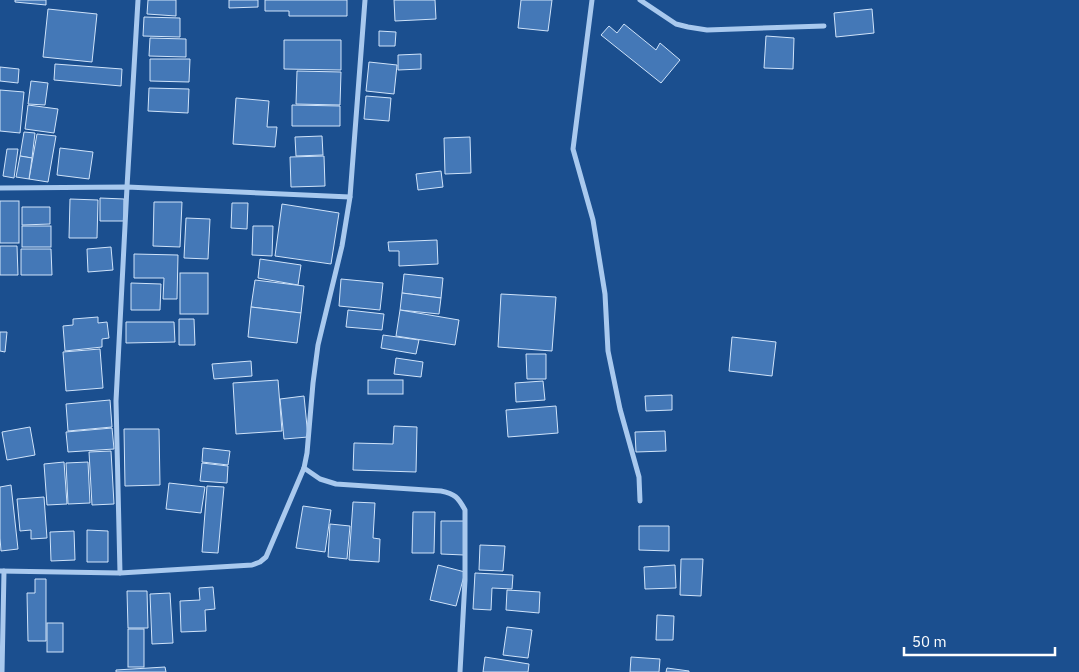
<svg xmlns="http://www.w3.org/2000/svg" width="1079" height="672" font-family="'IBM Plex Sans',sans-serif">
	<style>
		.building { fill: #4478b7; stroke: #cfe3fa }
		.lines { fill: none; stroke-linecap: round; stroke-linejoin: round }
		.street { stroke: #a9c9ee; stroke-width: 5 }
	</style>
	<rect width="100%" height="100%" fill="#1b4f8f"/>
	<g class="building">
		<path d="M15,0H46V5L15,2Z"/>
		<path d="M148,0H176V16L147,14Z"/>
		<path d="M229,0H258V7L229,8Z"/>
		<path d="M265,0H347V16H289V11H265Z"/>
		<path d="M394,0H435L436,19L395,21Z"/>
		<path d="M521,0H552L548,31L518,28Z"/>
		<path d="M48,9L97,14L92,62L43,57Z"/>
		<path d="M872,9L874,33L836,37L834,13Z"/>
		<path d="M144,17L180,18V37L143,36Z"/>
		<path d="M624,24L656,50L660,43L680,60L661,83L601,35L609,26L617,33Z"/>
		<path d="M379,31L396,32L395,46H379Z"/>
		<path d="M766,36L794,38L793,69L764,68Z"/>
		<path d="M150,38L186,39V57L149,56Z"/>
		<path d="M284,40H341V70L284,69Z"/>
		<path d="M421,54V69L398,70V55Z"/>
		<path d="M150,59H190L189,82L150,81Z"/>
		<path d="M369,62L397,65L394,94L366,91Z"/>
		<path d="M55,64L122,69L121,86L54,80Z"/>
		<path d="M0,67L19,69L18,83L0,81Z"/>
		<path d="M297,71L341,72L340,105L296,104Z"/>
		<path d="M31,81L48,83L45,105L28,104Z"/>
		<path d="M149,88L189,89L188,113L148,111Z"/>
		<path d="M0,90L24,92L20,133L0,131Z"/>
		<path d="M366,96L391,98L389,121L364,119Z"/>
		<path d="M236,98L269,101L267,127H277L275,147L233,144Z"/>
		<path d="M28,105L58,109L54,133L25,129Z"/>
		<path d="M292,105L340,106V126H292Z"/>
		<path d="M24,132L35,133L32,158L20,156Z"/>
		<path d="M37,134L56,136L48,182L29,179Z"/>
		<path d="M322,136L323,155L296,156L295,137Z"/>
		<path d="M470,137L471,173L445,174L444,138Z"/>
		<path d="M60,148L93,152L89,179L57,175Z"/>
		<path d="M7,149H18L14,178L3,176Z"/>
		<path d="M20,156L32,158L29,179L16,177Z"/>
		<path d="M324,156L325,186L291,187L290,157Z"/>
		<path d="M441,171L443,187L418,190L416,174Z"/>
		<path d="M100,198L124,199V221H100Z"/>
		<path d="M70,199L98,200L97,238H69Z"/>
		<rect x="0" y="201" width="19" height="42"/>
		<path d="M154,202H182L180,247L153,246Z"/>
		<path d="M232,203H248L247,229L231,228Z"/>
		<path d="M282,204L339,213L331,264L275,256Z"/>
		<path d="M22,207H50V224L22,225Z"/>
		<path d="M186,218L210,219L208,259L184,258Z"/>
		<rect x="22" y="226" width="29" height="21"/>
		<path d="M253,226H273L272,256L252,255Z"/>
		<path d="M437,240L438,264L399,266V251H389L388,242Z"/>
		<path d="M0,246H17L18,275H0Z"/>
		<path d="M111,247L113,270L88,272L87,249Z"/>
		<path d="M21,249H51L52,275H21Z"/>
		<path d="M134,254L178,255L177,299H163L164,278H134Z"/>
		<path d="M260,259L301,265L298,285L258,278Z"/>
		<rect x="180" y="273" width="28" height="41"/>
		<path d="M404,274L443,278L441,298L402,293Z"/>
		<path d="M341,279L383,283L380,310L339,306Z"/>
		<path d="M255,280L304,286L301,313L251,307Z"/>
		<path d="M131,283L161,284L160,310H131Z"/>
		<path d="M402,293L441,298L439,314L400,310Z"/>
		<path d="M501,294L556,297L552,351L498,347Z"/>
		<path d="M251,307L301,313L297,343L248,337Z"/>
		<path d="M348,310L384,314L382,330L346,327Z"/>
		<path d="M400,310L459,320L455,345L396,336Z"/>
		<path d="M98,317V323L107,322L109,338L102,339V347L65,351L63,326L73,325V319Z"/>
		<path d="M179,319H194L195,345H179Z"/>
		<path d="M126,322H174L175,342L126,343Z"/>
		<path d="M0,332H7L5,352L0,351Z"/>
		<path d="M383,335L419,340L416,354L381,348Z"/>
		<path d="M732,337L776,342L772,376L729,371Z"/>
		<path d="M100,349L103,388L66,391L63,352Z"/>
		<path d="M526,354H546V379H527Z"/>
		<path d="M396,358L423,362L421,377L394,374Z"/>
		<path d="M251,361L252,376L214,379L212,364Z"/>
		<path d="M278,380L282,431L236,434L233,383Z"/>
		<rect x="368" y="380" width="35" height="14"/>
		<path d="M543,381L545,400L516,402L515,383Z"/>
		<path d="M672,395V410L646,411L645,396Z"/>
		<path d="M304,396L308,437L284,439L280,399Z"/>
		<path d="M110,400L112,427L68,431L66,404Z"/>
		<path d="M556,406L558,433L508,437L506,410Z"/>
		<path d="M394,426L417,427L416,472L353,470L354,443L393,444Z"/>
		<path d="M30,427L35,455L7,460L2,432Z"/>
		<path d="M112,428L114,449L68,452L66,432Z"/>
		<path d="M124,429H159L160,485L125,486Z"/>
		<path d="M665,431L666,451L636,452L635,432Z"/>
		<path d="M203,448L230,451L228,465L202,462Z"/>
		<path d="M111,451L114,504L92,505L89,452Z"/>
		<path d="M64,462L67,504L47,505L44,464Z"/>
		<path d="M88,462L90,503L68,504L66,463Z"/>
		<path d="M202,463L228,466L227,483L200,481Z"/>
		<path d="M169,483L205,487L201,513L166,509Z"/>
		<path d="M11,485L18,549L1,551L0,538V487Z"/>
		<path d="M207,486L224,487L218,553L202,552Z"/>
		<path d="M44,497L47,538L31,539V530L20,531L17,499Z"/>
		<path d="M353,502L375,503L373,538L380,539L379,562L349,560Z"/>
		<path d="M303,506L331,510L325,552L296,548Z"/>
		<path d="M413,512H435L434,553H412Z"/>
		<path d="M441,521H464V555L441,554Z"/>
		<path d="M330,524L350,526L347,559L328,557Z"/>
		<path d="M639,526H669V551L639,550Z"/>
		<path d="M87,530L108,531V562H87Z"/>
		<path d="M74,531L75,560L51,561L50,532Z"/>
		<path d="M480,545L505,546L503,571L479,570Z"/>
		<path d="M681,559H703L701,596L680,595Z"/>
		<path d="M438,565L465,572L456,606L430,600Z"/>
		<path d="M675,565L676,588L645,589L644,567Z"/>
		<path d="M475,573L513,575L512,589L492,588L491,610L473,609Z"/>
		<path d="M35,579H46V641H28L27,593H35Z"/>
		<path d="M213,587L215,609L205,610L206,631L181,632L180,601L200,600L199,588Z"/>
		<path d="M507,590L540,592L539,613L506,610Z"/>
		<path d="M127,591H147L148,628H128Z"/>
		<path d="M170,593L173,643L152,644L150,594Z"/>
		<path d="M657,615L674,616L673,640H656Z"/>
		<rect x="47" y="623" width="16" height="29"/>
		<path d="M507,627L532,630L528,658L503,655Z"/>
		<rect x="128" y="629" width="16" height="38"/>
		<path d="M485,657L529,664L528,672H483Z"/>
		<path d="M631,657L660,659L659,672H630Z"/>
		<path d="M165,667L166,672H116V670Z"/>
		<path d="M667,668L689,671V672H666Z"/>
	</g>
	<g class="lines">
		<g class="street">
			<path d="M592,0L573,149L593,220L605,294L608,351L620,409L639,477L640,501"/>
			<path d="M640,0L676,24L688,27L707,30L824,26"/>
			<path d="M0,188L127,187L350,197"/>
			<path d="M304,468L320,479L336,484L441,491C455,494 458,497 465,510V580L460,672"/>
			<path d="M0,571L120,573L252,565L260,562L266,557L304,468L307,453L313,383L318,345L342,246L350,197L365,0"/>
			<path d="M120,573L116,401L127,187L138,0"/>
			<path d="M2,672L4,571"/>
		</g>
	</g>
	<path d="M904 647v8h151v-8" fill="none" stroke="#ffffff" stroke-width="2.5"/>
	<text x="912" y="647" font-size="15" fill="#ffffff" stroke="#1b4f8f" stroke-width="4" paint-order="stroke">50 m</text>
</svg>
